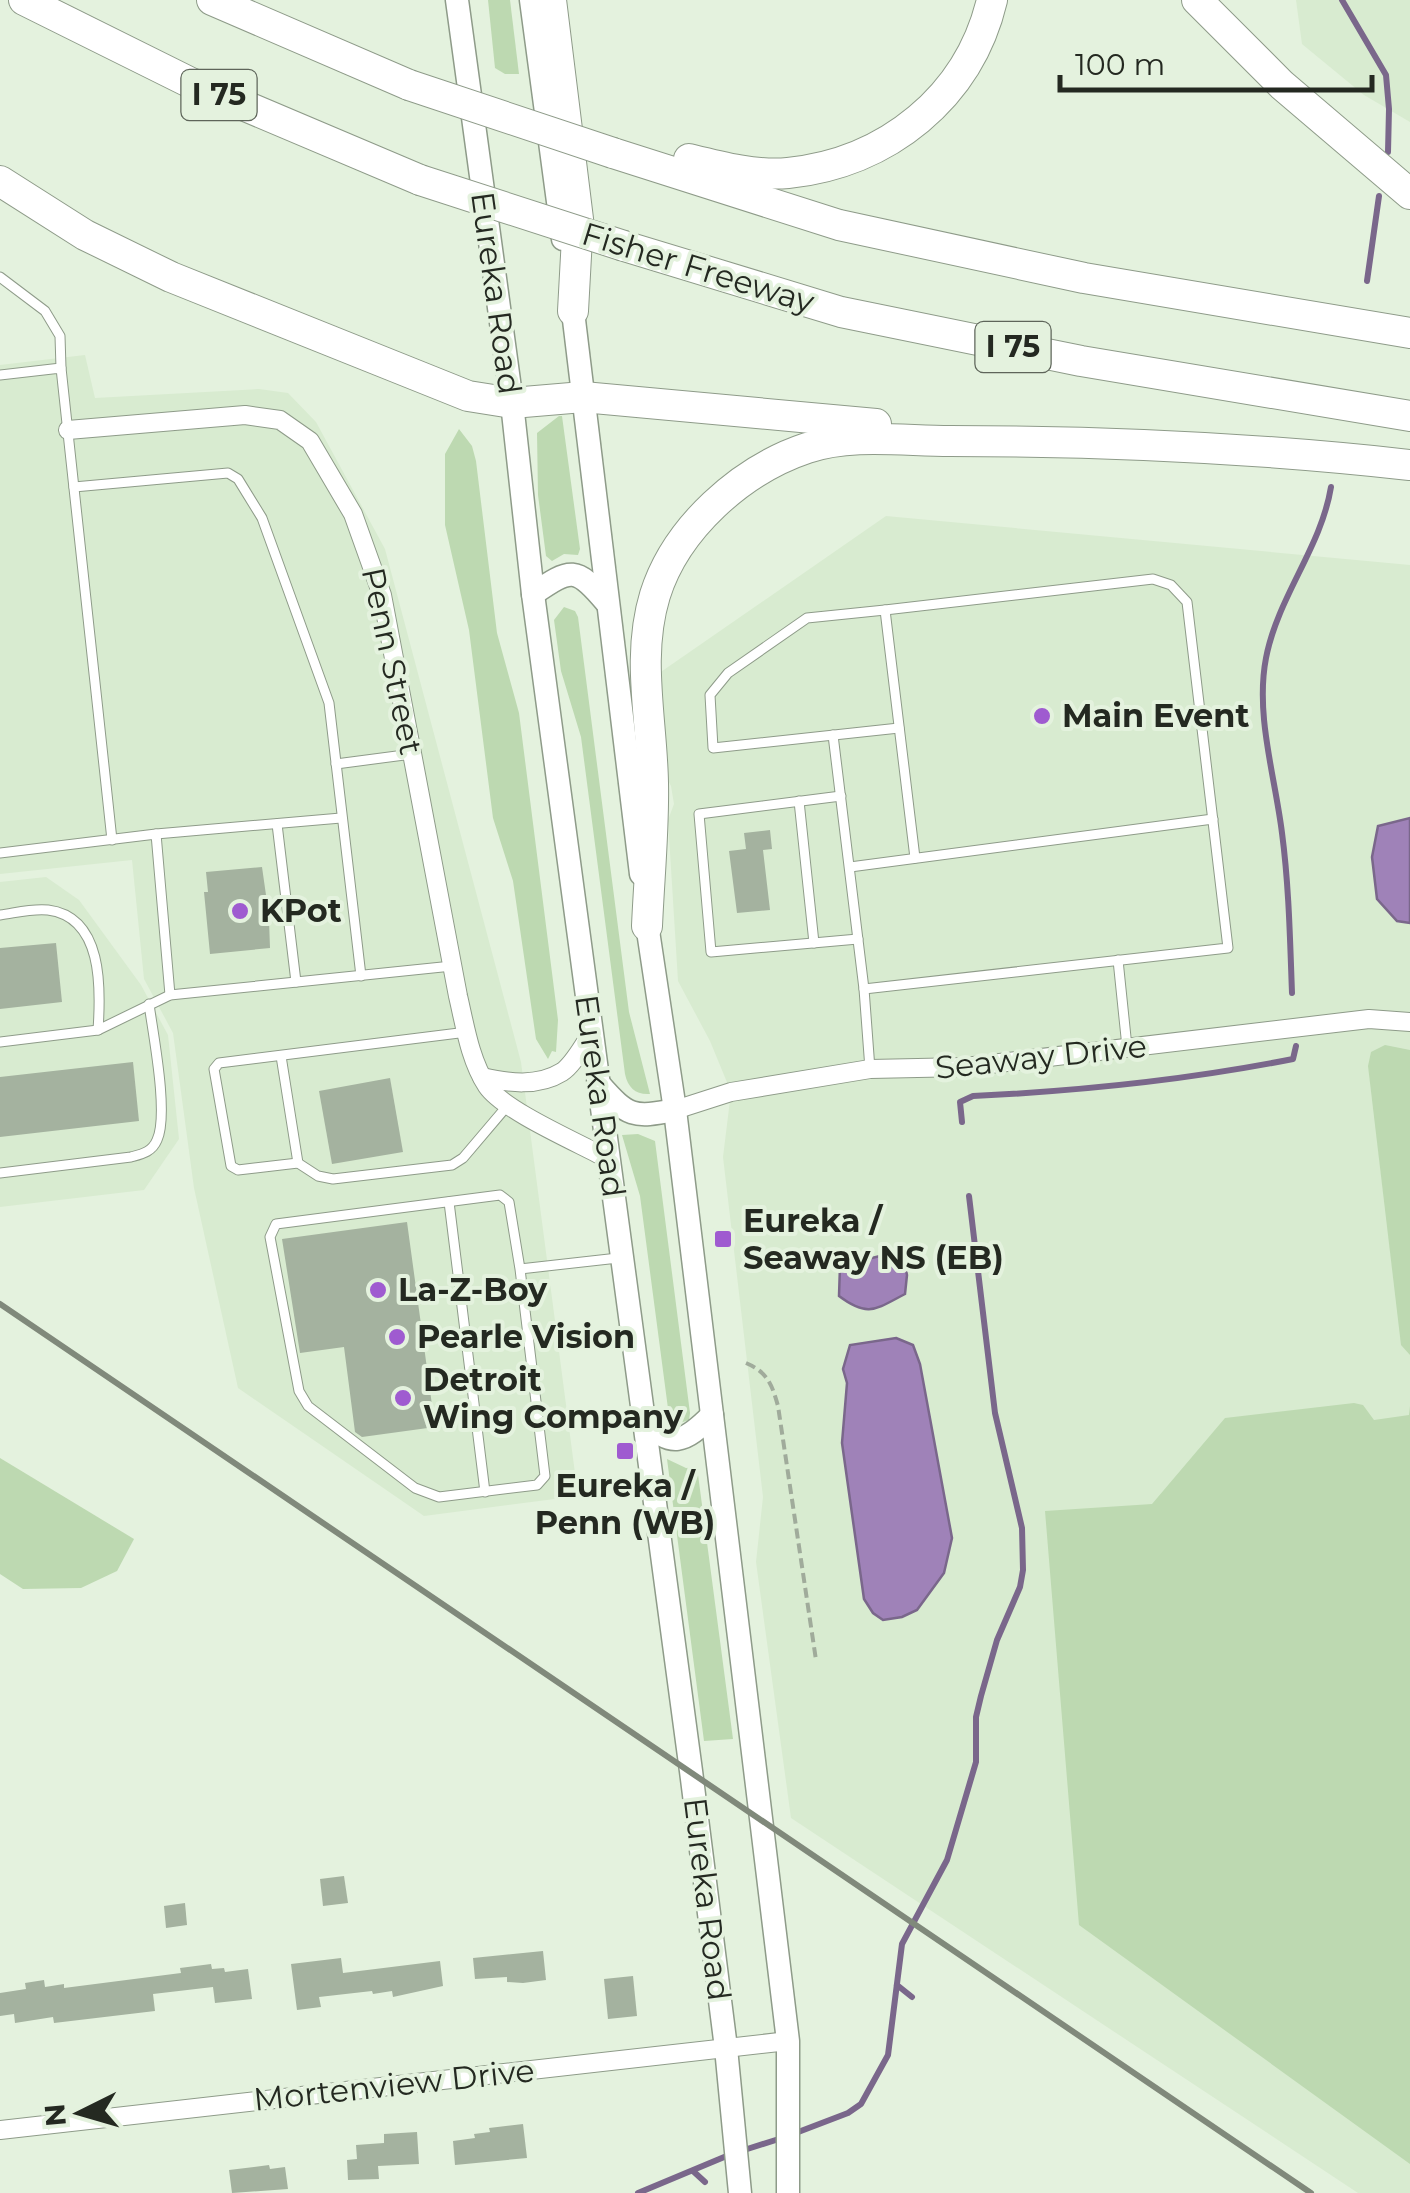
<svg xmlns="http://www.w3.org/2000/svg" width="1410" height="2193" font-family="Montserrat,sans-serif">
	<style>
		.built { fill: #d8ebd0 }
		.green { fill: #bdd9b1 }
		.water { fill: #9f82b8; stroke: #7a678b; stroke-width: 2.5 }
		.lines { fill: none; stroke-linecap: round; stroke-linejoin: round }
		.stream { stroke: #7a678b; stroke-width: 6 }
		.building { fill: #a4b29f }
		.service-casing { stroke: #8e9b89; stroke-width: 11 }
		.minor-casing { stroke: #8e9b89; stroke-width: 20 }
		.secondary-casing { stroke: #8e9b89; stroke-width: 25 }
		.motorway-casing { stroke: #8e9b89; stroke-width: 32 }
		.path { stroke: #a0ab9b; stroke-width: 4; stroke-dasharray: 10 5; stroke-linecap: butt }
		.service { stroke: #fff; stroke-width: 9 }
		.minor { stroke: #fff; stroke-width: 18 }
		.secondary { stroke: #fff; stroke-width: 22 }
		.motorway { stroke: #fff; stroke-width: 30 }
		.rail { stroke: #80897b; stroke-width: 6 }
		.motorway-bridge-casing { stroke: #8e9b89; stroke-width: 32; stroke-linecap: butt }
		.motorway-bridge { stroke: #fff; stroke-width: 30 }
		.poi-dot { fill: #9f5bd0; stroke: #e4f2de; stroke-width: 4 }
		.labels { text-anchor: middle; stroke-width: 8; stroke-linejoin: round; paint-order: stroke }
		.shield { fill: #e4f2de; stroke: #5e655a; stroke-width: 2.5 }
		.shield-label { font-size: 30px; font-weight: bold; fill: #242921 }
		.street-label { font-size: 32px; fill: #242921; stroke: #e4f2de }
		.poi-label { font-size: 32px; font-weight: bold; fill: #242921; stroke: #e4f2de; text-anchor: start }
	</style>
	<rect width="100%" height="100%" fill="#e4f2de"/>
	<g class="built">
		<path d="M1296,0H1410V122L1364,95L1302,44Z"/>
		<path d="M85,355L95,398L259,389L288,393L316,422L385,549L521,1062L578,1496L424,1516L238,1388L194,1188L173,1033L144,979L132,860L0,874V365Z"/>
		<path d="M886,516L1410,565V2193H1358L791,1818L756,1562L763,1497L723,1157L731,1092L710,1041L678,981L668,820L674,804L671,786L664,773L655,676Z"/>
		<path d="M46,877L79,900L141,985L168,1035L179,1139L144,1190L0,1207V882Z"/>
	</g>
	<g class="green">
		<path d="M488,0H510L519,74H505L495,68Z"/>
		<path d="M559,416H562L580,549L578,555L564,554L552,561L546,556L538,495L537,433Z"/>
		<path d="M459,429L472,446L476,461L497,633L519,713L558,1020L556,1052L552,1051L548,1059L536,1039L513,881L493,818L469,630L445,525V454Z"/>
		<path d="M564,607L575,611L578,617L629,1012L650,1094C636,1095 628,1088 625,1074L581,737L561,671L554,620Z"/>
		<path d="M1385,1045L1410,1050V1355L1401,1345L1368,1066L1371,1052Z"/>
		<path d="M638,1134L655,1141L690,1413L689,1420L677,1424L669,1416L640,1196L622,1135Z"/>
		<path d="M1354,1403L1363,1405L1374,1420L1409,1415L1410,1406V2164L1079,1925L1045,1511L1152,1504L1225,1418Z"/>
		<path d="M0,1458L134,1539L117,1571L81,1588L23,1589L0,1574Z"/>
		<path d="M667,1459L686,1468L697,1467L733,1739L704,1741Z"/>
	</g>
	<g class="water">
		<path d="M1410,818V923L1397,921L1377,899L1372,857L1378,826Z"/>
		<path d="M888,1254L903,1257L907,1275L905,1294C876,1309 868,1318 839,1296L840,1266L849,1255L868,1259Z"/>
		<path d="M896,1338L913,1345L920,1364L952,1538L944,1573L917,1610L902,1617L883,1620L873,1613L864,1599L842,1443L847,1383L843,1369L850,1345Z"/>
	</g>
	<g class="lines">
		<g class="stream">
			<path d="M1342,0L1386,75L1389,109L1388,152"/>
			<path d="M1367,281L1379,196"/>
			<path d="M1292,993C1290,940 1289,886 1282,833C1275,776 1255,715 1266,658C1278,596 1321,548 1331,487"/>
			<path d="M962,1122L960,1102L973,1096C1080,1091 1187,1080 1293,1059L1296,1046"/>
			<path d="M897,1985L912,1997"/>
			<path d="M793,2134L848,2113L861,2104L888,2055L902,1944L947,1860L976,1762V1717L981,1696L997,1640L1020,1587L1023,1570L1022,1528L995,1413L969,1196"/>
			<path d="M741,2151L782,2138"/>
			<path d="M693,2171L705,2182"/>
			<path d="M638,2193L729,2155"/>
		</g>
	</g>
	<g class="building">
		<path d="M770,830L772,849L763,850L770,910L737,913L729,851L746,849L744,833Z"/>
		<path d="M262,867L267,902H272L274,920H269L270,948L210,954L204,892H208L206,872Z"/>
		<path d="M56,943L62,1002L0,1009V948Z"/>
		<path d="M133,1062L139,1121L0,1137V1077Z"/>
		<path d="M390,1078L403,1152L332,1164L319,1091Z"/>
		<path d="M407,1222L435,1427L362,1437L355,1432L344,1347L300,1353L282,1239Z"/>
		<path d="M344,1876L348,1903L323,1906L320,1879Z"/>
		<path d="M185,1903L187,1925L166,1928L164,1906Z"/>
		<path d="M543,1951L546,1980L523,1983L507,1982V1977L475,1979L473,1958Z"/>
		<path d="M341,1958L343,1973L440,1961L443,1986L393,1997L392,1991L373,1994L372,1991L319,1997L321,2007L297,2010L291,1964Z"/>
		<path d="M211,1964L212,1969L224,1968L225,1972L248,1969L252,1999L215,2003L213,1987L153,1994L155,2011L54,2023L53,2017L15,2023L14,2014L0,2016V1993L26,1989L25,1983L44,1980L45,1987L64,1984V1988L181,1973L180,1968Z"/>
		<path d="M633,1976L637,2016L608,2019L604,1979Z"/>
		<path d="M523,2124L527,2158L455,2165L453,2141L475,2138L474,2134L490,2132L489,2128Z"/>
		<path d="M417,2132L419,2164L378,2166L379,2179L348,2180L347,2160L357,2159L356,2145L384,2143V2134Z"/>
		<path d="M269,2165L270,2169L285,2167L288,2189L232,2193L229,2170Z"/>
	</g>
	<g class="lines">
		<defs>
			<g id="service">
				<path d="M0,277L45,311L60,336L61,368"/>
				<path d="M0,375L61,368L112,840"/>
				<path d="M74,487L228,473L238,479L262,518L329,703L361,976"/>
				<path d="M885,610L807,618L728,673L710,695L713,748L899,728"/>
				<path d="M833,735L864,989L870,1069"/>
				<path d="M336,764L412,754"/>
				<path d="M841,796L699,814L711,952L858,939"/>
				<path d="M799,801L814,943"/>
				<path d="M277,824L296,982"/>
				<path d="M156,834L341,818"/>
				<path d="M0,853L156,834L170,995"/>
				<path d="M850,867L1213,819"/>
				<path d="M0,915C15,913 33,908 48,910C103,917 101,988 98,1030"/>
				<path d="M1118,960L1127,1047"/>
				<path d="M864,989L1228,948L1187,602L1171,585L1153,579L885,610L915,858"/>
				<path d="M467,1032L219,1063L214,1069L231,1166L238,1170L298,1163L318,1176L333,1179L452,1165L463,1158L508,1105"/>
				<path d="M0,1042L98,1030L170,995L452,966"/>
				<path d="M281,1056L298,1163"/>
				<path d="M0,1173L131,1157C142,1154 152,1152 157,1140C169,1114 153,1034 149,1004"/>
				<path d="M449,1202L485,1492"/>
				<path d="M520,1269L545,1476L537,1485L439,1497L415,1488L308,1406L299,1391L270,1237L276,1224L500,1195L509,1202L520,1269L618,1258"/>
			</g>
			<g id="minor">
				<path d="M68,430L245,415L280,420L310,441L353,514L382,595L458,996C465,1026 470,1060 487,1086C504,1111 579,1143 608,1159"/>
				<path d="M482,1077C508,1083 538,1087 562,1072C574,1064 583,1045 592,1033"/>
				<path d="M675,1110L731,1092L870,1069L965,1067L1369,1019L1410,1022"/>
				<path d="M0,2130L788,2041"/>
			</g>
			<g id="secondary">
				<path d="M457,0L512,403L533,594L691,1771L726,2048L740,2193"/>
				<path d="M531,0L563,239"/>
				<path d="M571,295L641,874"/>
				<path d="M533,594C571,568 576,566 606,602"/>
				<path d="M645,911L675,1110L788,2041V2193"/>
				<path d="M599,1084C628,1117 633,1118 675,1110"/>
				<path d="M642,1419C672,1449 684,1443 712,1415"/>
			</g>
			<g id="motorway">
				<path d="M24,0L191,83L420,180"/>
				<path d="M212,0L409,85"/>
				<path d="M551,0L578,219L573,311"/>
				<path d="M1197,0L1282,85L1410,194"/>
				<path d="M613,153L839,225L1084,278L1410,333"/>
				<path d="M689,159C721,167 756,176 788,173C887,163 969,97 992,0"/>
				<path d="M0,181L85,235L171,277L468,396L512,403L583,397L876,424"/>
				<path d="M624,246L841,312L1081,361L1410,416"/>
				<path d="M647,926C649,879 654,830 653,783C652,720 636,657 655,595C676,528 741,470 807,448C851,433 904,441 950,441C1103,441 1258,448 1410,465"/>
			</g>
		</defs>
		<use href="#service" class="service-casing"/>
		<use href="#minor" class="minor-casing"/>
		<use href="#secondary" class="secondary-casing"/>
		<use href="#motorway" class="motorway-casing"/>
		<path class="path" d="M746,1363C767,1372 772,1384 778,1406L816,1660"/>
		<use href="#service" class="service"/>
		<use href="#minor" class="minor"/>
		<use href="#secondary" class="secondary"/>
		<use href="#motorway" class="motorway"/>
		<path class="rail" d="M0,1304L1311,2193"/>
		<defs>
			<g id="motorway-bridge">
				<path d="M409,85L613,153"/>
				<path d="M420,180L624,246"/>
			</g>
		</defs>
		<use href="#motorway-bridge" class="motorway-bridge-casing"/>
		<use href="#motorway-bridge" class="motorway-bridge"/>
	</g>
	<g class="poi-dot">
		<circle cx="1042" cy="716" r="10"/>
		<circle cx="240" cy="911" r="10"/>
		<rect x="713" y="1229" width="20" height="20" rx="5"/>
		<circle cx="378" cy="1290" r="10"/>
		<circle cx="397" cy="1337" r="10"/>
		<circle cx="403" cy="1398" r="10"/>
		<rect x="615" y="1441" width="20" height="20" rx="5"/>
	</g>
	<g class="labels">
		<g class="shield">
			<rect x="181.5" y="70" width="75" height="50" rx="8"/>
			<rect x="975.5" y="322" width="75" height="50" rx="8"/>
		</g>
		<g class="shield-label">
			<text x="219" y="105">I 75</text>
			<text x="1013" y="357">I 75</text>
		</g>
		<g class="street-label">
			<text transform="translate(698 268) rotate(17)" y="11">Fisher Freeway</text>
			<text transform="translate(496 293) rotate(82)" y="11">Eureka Road</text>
			<text transform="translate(392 661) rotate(78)" y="11">Penn Street</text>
			<text transform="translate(1041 1057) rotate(-6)" y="11">Seaway Drive</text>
			<text transform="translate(600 1096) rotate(82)" y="11">Eureka Road</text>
			<text transform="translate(707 1899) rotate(83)" y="11">Eureka Road</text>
			<text transform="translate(394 2085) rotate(-6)" y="11">Mortenview Drive</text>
		</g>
		<g class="poi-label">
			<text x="1062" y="727">Main Event</text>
			<text x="260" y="922">KPot</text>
			<text x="743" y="1232">Eureka /<tspan x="743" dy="37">Seaway NS (EB)</tspan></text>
			<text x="398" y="1301">La-Z-Boy</text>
			<text x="417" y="1348">Pearle Vision</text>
			<text x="423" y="1391">Detroit<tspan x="423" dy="37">Wing Company</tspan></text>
			<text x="625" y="1497" text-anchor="middle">Eureka /<tspan x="625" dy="37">Penn (WB)</tspan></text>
		</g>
	</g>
	<g transform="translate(80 2113) rotate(265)" stroke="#e4f2de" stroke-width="8" paint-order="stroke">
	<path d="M0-8L18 38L0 25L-18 38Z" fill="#242921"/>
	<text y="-15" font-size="28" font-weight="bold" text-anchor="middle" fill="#242921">N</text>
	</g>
	<path d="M1060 75v15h312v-15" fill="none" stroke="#242921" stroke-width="5"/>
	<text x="1075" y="75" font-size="30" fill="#242921" stroke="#e4f2de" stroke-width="8" paint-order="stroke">100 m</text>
</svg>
